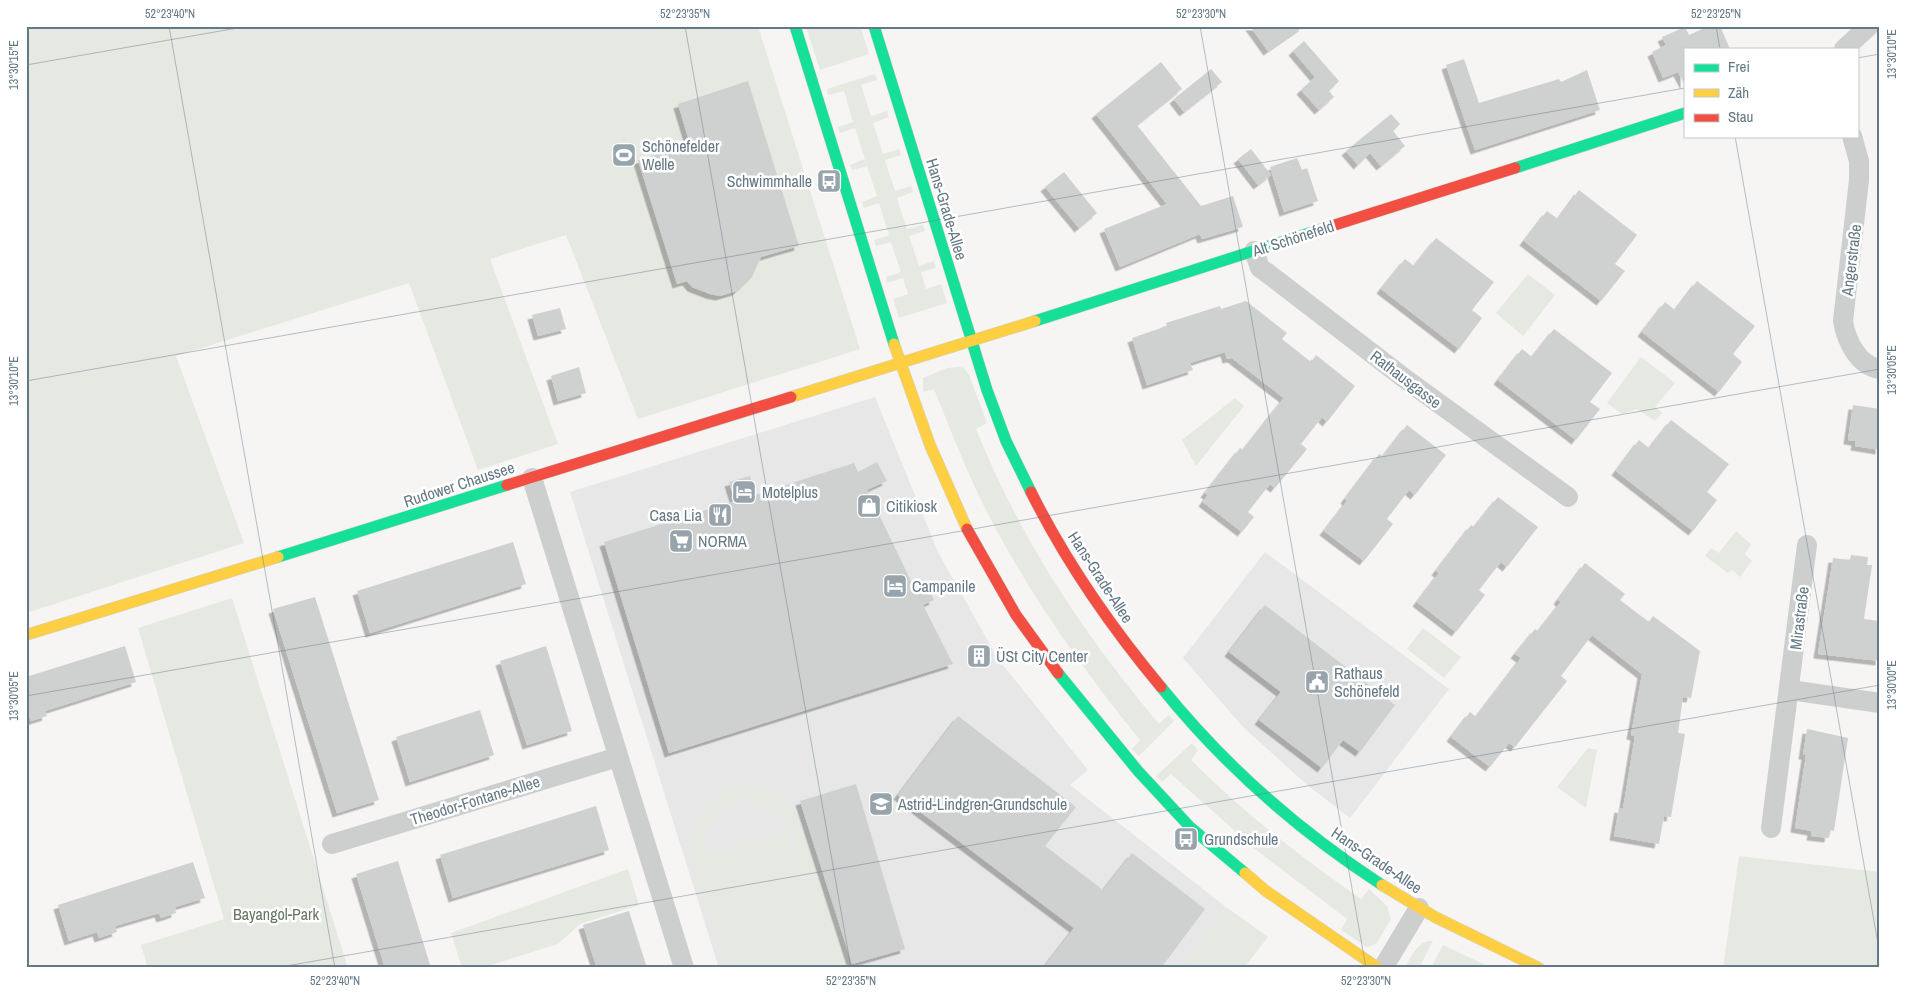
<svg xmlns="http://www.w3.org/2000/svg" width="1906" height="994" font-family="'Archivo Narrow',sans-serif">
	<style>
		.built { fill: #e6e7e6 }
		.green { fill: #e6e8e2 }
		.building { fill: #cfd0d0; filter: url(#shadow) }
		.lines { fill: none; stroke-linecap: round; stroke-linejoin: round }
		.fast-casing { stroke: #d1d2d3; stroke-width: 12 }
		.slow-casing { stroke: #d1d2d3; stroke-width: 12 }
		.jam-casing { stroke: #d1d2d3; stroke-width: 12 }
		.street { stroke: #cdcfcf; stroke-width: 20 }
		.fast { stroke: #16e098; stroke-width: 11 }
		.slow { stroke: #ffcf43; stroke-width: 11 }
		.jam { stroke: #f24e42; stroke-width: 11 }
		.ticks { fill: none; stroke: #647885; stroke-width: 1; stroke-opacity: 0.45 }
		.labels { text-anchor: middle; stroke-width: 5; stroke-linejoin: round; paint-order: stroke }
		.poi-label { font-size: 16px; fill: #647885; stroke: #fff; text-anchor: start }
		.street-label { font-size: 16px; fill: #647885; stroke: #fff }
		.park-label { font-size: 16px; fill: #66775f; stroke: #fff }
		.neatline { fill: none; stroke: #647885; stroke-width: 2 }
		.ticks-label { font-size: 12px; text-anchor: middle; fill: #647885 }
	</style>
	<defs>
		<filter id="shadow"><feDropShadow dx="-4.5" dy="4.5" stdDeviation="0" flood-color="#0004"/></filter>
	</defs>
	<rect width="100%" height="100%" fill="#f6f5f4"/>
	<g class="built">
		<path d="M875,397L938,552L998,659L1088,770L1070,785L1226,907L1180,968H719L570,492Z"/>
		<path d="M1265,552L1449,689L1350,818L1306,784L1244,728L1183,658Z"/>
	</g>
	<g class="green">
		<path d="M26,26H758L860,349L638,419L566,235L490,259L558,444L478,470L409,283L176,356L244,543L26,613Z"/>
		<path d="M806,26H860L869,54L820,70Z"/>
		<path d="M875,74L877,80L861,85L871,116L887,111L889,117L873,123L883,154L899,149L901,155L885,160L895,191L911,186L913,192L897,198L907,229L923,225L925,231L909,236L919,266L934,261L936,268L921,272L926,289L941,284L947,303L899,318L893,299L908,294L903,278L887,283L886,277L901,272L891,242L876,246L874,240L889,235L879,203L864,208L862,202L877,196L867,166L852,170L850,165L865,159L855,128L840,133L838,127L853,122L844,91L828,95L827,89Z"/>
		<path d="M1528,274L1555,295L1523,336L1496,313Z"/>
		<path d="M1641,357L1675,383L1655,407L1662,413L1655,421L1637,409L1622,414L1607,403Z"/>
		<path d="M959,367L964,368L969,375L987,423L976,429C1020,538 1083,634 1159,724L1168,715L1174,721L1139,756L1132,749L1140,740C1082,669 1030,595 988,514C967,473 951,431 934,389L923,392V378L947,368Z"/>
		<path d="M1235,398L1244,406L1196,466L1182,440Z"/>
		<path d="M1736,531L1751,544L1745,554L1752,561L1740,577L1732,570L1728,573L1705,556L1711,548L1719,553Z"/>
		<path d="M232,598L348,968H148L141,945L224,919L138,628Z"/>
		<path d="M1423,628L1461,657L1444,678L1407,649Z"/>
		<path d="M1192,743L1198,750L1191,760C1243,812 1300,857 1361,899L1369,889L1387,906L1391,919L1376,944L1367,947L1341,930L1347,919L1255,849L1171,774L1162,782L1156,776Z"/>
		<path d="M1588,748L1597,750L1586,808L1557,787Z"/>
		<path d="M761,785C785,794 793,805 804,828L849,968H832L789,830C783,822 778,812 769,806C750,795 721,804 711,824C706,834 706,844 708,855L744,968H727L693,861C685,831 699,798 729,788C739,784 751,785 761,785Z"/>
		<path d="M786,832L828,965L820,968H745L710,856Z"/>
		<path d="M1739,856L1880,872V968H1723Z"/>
		<path d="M628,869L639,905L580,924L558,944L481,968H462L451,933Z"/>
		<path d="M1226,907L1268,937L1244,968H1180Z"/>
		<path d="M1427,941H1433L1419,968H1405C1411,957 1415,946 1427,941Z"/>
		<path d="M1443,945L1492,968H1431Z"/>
	</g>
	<g class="building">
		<path d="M1250,26H1304L1268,51Z"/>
		<path d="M1709,26H1720L1730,49H1685V85L1678,72L1663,78L1652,52L1666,45L1662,37L1685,27L1689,35Z"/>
		<path d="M1304,41L1339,81L1329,91L1334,97L1319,110L1301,90L1315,77L1293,51Z"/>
		<path d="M1464,59L1479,103L1559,79L1561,82L1587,70L1600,110L1475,150L1446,65Z"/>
		<path d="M1161,62L1182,89L1137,125L1201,206L1233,196L1243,227L1202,239L1200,234L1120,267L1104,229L1167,204L1096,114Z"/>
		<path d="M1211,69L1222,82L1184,112L1174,99Z"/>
		<path d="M748,81L799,246L761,257L752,277L737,291L720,296L710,294L692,287L687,281L677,284L638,160L690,144L678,104Z"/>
		<path d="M1391,114L1400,124L1393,131L1405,146L1381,166L1370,153L1358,165L1346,151Z"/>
		<path d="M1251,149L1271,175L1258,185L1238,159Z"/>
		<path d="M1297,158L1302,170L1307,168L1318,201L1284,212L1270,167Z"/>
		<path d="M1064,172L1097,213L1079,228L1045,187Z"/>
		<path d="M1579,190L1637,235L1615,264L1625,271L1601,301L1524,241L1547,211L1558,219Z"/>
		<path d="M1436,238L1494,282L1472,310L1482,318L1459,349L1381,289L1405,259L1414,266Z"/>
		<path d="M1697,281L1755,326L1733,354L1742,362L1719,392L1642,332L1665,302L1675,310Z"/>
		<path d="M1246,301L1287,333L1282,339L1311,362L1316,355L1355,386L1327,422L1322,417L1301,444L1307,449L1275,488L1270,484L1248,512L1254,517L1242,532L1203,502L1208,495L1205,493L1240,448L1243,450L1284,398L1232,358L1227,359L1225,352L1190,363L1193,370L1147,385L1132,338L1167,326L1166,323L1220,306L1221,309Z"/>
		<path d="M560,308L566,329L538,336L532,315Z"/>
		<path d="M1554,329L1612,373L1590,402L1600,409L1576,440L1498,380L1522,349L1532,357Z"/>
		<path d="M579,367L586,393L558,401L551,376Z"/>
		<path d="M1853,405L1880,409V450L1855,446L1856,441L1848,440Z"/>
		<path d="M1671,420L1729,464L1707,492L1717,500L1693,531L1616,471L1639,440L1649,448Z"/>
		<path d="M1407,425L1446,455L1415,495L1409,490L1387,519L1393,524L1364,561L1324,531L1347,501L1345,499L1379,454L1383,456Z"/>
		<path d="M877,462L887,481L867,490L913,585L924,580L934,600L923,605L953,664L669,753L604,542L735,501L729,482L750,476L755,495L854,463L858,472Z"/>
		<path d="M1498,497L1538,527L1507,567L1501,562L1479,590L1485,595L1456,632L1417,602L1439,573L1436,571L1471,525L1474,527Z"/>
		<path d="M513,542L526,584L370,633L357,591Z"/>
		<path d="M1851,555L1868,557L1867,565H1872L1864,619L1880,621V661L1818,654L1833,558L1850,560Z"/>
		<path d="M1585,563L1625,594L1620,600L1649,622L1653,616L1700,651L1691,698L1683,697L1678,733L1685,734L1671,817L1664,816L1659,844L1614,836L1619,808L1623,809L1635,736L1631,735L1642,674L1592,635L1561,676L1567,681L1515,747L1509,743L1490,767L1451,737L1470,712L1476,717L1521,658L1515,654L1535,629L1538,631L1561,602L1558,600Z"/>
		<path d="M315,597L379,800L337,813L273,609Z"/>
		<path d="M1265,605L1395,705L1360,752L1343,740L1322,768L1259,720L1281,692L1229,652Z"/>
		<path d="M125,646L136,682L45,711L47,716L31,721L26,708V677Z"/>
		<path d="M546,646L572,731L527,745L500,661Z"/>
		<path d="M480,710L494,755L410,782L396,737Z"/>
		<path d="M958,716L1076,807L1045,846L1103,890L1132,853L1205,909L1161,968H1043L1074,928L898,795Z"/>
		<path d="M1807,729L1848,738L1834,831L1830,830L1829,838L1811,836L1812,831L1795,828L1806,755H1803Z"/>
		<path d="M856,784L905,949L852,964L800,801Z"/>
		<path d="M596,806L609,850L453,898L440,855Z"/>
		<path d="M398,861L431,968H385L356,874Z"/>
		<path d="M193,862L205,898L175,907L176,913L161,918L159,913L115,926L117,932L99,938L97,932L69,941L58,905Z"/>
		<path d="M629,911L647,968H597L583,925Z"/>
	</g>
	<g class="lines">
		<defs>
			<g id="fast">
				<path d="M795,26L894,344"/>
				<path d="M874,26L987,390L1006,441L1031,492"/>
				<path d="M1515,168L1685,113"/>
				<path d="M1035,321L1322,229"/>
				<path d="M278,557L507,485"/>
				<path d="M1058,673L1138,771L1190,827L1245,873"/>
				<path d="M1161,687C1223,764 1299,831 1382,885"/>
			</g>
			<g id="slow">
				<path d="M894,344L930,445L967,529"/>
				<path d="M791,397L1035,321"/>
				<path d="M26,635L278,557"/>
				<path d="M1245,873L1266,891L1378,968"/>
				<path d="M1382,885L1435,917L1539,968"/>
			</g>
			<g id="jam">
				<path d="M1322,229L1515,168"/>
				<path d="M507,485L791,397"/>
				<path d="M1031,492C1066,562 1111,627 1161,687"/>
				<path d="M967,529L1016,615L1058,673"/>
			</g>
		</defs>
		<use href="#fast" class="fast-casing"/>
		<use href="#slow" class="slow-casing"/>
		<use href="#jam" class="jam-casing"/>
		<g class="street">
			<path d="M1844,49L1869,26"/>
			<path d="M1852,136L1859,161V180L1843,321C1846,340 1858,366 1880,369"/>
			<path d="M1254,251L1260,268L1266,272L1404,378L1568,497"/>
			<path d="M532,478L684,968"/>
			<path d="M1790,690L1880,703"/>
			<path d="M1771,828L1807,545"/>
			<path d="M332,844L618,757"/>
			<path d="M1383,968L1419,908"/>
		</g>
		<use href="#fast" class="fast"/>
		<use href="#slow" class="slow"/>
		<use href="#jam" class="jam"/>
	</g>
	<path class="ticks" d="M169,26L335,968M685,26L851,968M1200,26L1366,968M1716,26L1720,49M1857,58L1880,54M26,65L249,26M1735,136L1880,955M26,381L1685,88M26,696L1880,369M275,968L1880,685"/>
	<defs>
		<symbol id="stadium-square" viewBox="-11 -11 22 22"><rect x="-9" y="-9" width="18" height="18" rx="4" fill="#97a4ac" stroke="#fff"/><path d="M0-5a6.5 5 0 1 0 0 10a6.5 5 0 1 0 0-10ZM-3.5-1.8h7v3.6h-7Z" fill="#fff"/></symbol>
		<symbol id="bus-square" viewBox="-11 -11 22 22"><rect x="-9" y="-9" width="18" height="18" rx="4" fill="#97a4ac" stroke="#fff"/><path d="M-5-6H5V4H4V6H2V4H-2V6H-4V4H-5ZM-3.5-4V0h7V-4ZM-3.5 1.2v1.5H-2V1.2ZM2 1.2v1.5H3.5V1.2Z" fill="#fff"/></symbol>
		<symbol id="hotel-square" viewBox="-11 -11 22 22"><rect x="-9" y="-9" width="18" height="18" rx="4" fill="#97a4ac" stroke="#fff"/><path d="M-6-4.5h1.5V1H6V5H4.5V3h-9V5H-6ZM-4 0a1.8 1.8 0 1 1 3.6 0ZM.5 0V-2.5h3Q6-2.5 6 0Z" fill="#fff"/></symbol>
		<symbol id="shop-square" viewBox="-11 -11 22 22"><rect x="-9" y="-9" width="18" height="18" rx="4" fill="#97a4ac" stroke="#fff"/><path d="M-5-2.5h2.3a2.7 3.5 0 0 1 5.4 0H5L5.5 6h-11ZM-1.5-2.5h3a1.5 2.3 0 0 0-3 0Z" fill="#fff"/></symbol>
		<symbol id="restaurant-square" viewBox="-11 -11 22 22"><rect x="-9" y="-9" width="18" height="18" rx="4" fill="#97a4ac" stroke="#fff"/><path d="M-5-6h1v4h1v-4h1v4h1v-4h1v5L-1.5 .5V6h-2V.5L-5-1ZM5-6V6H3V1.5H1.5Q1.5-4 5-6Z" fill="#fff"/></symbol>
		<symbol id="supermarket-square" viewBox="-11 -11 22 22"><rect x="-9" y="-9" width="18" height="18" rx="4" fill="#97a4ac" stroke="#fff"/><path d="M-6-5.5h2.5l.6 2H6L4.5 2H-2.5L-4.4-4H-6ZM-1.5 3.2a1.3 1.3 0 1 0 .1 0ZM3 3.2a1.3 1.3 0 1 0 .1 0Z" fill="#fff"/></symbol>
		<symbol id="building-square" viewBox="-11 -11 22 22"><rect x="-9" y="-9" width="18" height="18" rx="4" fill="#97a4ac" stroke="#fff"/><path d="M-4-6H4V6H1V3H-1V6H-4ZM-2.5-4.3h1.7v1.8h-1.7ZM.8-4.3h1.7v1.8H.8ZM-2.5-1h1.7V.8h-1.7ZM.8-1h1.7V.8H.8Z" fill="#fff"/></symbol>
		<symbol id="civic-square" viewBox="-11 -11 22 22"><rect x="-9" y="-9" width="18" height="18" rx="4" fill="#97a4ac" stroke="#fff"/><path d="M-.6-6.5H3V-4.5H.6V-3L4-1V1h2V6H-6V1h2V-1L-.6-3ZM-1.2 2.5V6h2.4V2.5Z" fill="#fff"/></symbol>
		<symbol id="school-square" viewBox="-11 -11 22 22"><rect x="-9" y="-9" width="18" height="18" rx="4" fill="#97a4ac" stroke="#fff"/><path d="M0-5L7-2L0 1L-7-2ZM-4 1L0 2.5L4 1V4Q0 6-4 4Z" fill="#fff"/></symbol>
	</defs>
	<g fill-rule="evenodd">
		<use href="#stadium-square" x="610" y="141" width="28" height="28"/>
		<use href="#bus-square" x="815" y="167" width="28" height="28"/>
		<use href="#hotel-square" x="730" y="478" width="28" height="28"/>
		<use href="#shop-square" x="855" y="492" width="28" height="28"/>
		<use href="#restaurant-square" x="706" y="501" width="28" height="28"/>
		<use href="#supermarket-square" x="667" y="527" width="28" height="28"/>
		<use href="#hotel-square" x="881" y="572" width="28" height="28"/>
		<use href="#building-square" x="965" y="642" width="28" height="28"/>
		<use href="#civic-square" x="1303" y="668" width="28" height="28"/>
		<use href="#school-square" x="867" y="790" width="28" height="28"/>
		<use href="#bus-square" x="1172" y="825" width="28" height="28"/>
	</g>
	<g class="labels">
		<g class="poi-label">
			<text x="642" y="152">Schönefelder<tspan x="642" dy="18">Welle</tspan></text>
			<text x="812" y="187" text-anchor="end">Schwimmhalle</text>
			<text x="762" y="498">Motelplus</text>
			<text x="886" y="512">Citikiosk</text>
			<text x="702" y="521" text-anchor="end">Casa Lia</text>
			<text x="698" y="547">NORMA</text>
			<text x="912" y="592">Campanile</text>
			<text x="996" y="662">ÜSt City Center</text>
			<text x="1334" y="679">Rathaus<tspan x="1334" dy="18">Schönefeld</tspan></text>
			<text x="898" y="810">Astrid-Lindgren-Grundschule</text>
			<text x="1204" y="845">Grundschule</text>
		</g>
		<g class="street-label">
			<text transform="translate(947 209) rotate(73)" y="6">Hans-Grade-Allee</text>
			<text transform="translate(1293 238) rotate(-18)" y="6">Alt Schönefeld</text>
			<text transform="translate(1851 260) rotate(-83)" y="6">Angerstraße</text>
			<text transform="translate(1406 379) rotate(37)" y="6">Rathausgasse</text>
			<text transform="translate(459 484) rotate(-18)" y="6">Rudower Chaussee</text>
			<text transform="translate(1101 577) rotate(57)" y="6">Hans-Grade-Allee</text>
			<text transform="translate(1799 618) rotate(-83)" y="6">Mirastraße</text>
			<text transform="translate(475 800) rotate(-17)" y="6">Theodor-Fontane-Allee</text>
			<text transform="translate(1377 860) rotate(34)" y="6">Hans-Grade-Allee</text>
		</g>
		<g class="park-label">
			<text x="276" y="920">Bayangol-Park</text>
		</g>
	</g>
	<rect width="1906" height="994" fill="none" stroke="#ffffff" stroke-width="55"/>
	<rect x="1684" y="48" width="175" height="90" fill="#ffffff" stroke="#c1c9ce"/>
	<rect x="1694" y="64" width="25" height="8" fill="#16e098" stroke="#c1c9ce"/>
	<text x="1728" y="72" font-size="15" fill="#647885">Frei</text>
	<rect x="1694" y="89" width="25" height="8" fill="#ffcf43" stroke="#c1c9ce"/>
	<text x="1728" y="98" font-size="15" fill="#647885">Zäh</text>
	<rect x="1694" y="114" width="25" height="8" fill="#f24e42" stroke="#c1c9ce"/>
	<text x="1728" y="122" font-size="15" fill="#647885">Stau</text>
	<rect x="28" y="28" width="1850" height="938" class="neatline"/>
	<g class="ticks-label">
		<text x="170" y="18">52°23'40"N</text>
		<text x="685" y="18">52°23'35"N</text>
		<text x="1201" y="18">52°23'30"N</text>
		<text x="1716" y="18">52°23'25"N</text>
		<text transform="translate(1892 54) rotate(-90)" y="4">13°30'10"E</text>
		<text transform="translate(14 65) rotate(-90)" y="4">13°30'15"E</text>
		<text transform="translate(1892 370) rotate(-90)" y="4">13°30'05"E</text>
		<text transform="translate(14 381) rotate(-90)" y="4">13°30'10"E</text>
		<text transform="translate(1892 685) rotate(-90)" y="4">13°30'00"E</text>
		<text transform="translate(14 696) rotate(-90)" y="4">13°30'05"E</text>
		<text x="335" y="985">52°23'40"N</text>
		<text x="851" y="985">52°23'35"N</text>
		<text x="1366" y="985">52°23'30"N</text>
	</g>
</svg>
